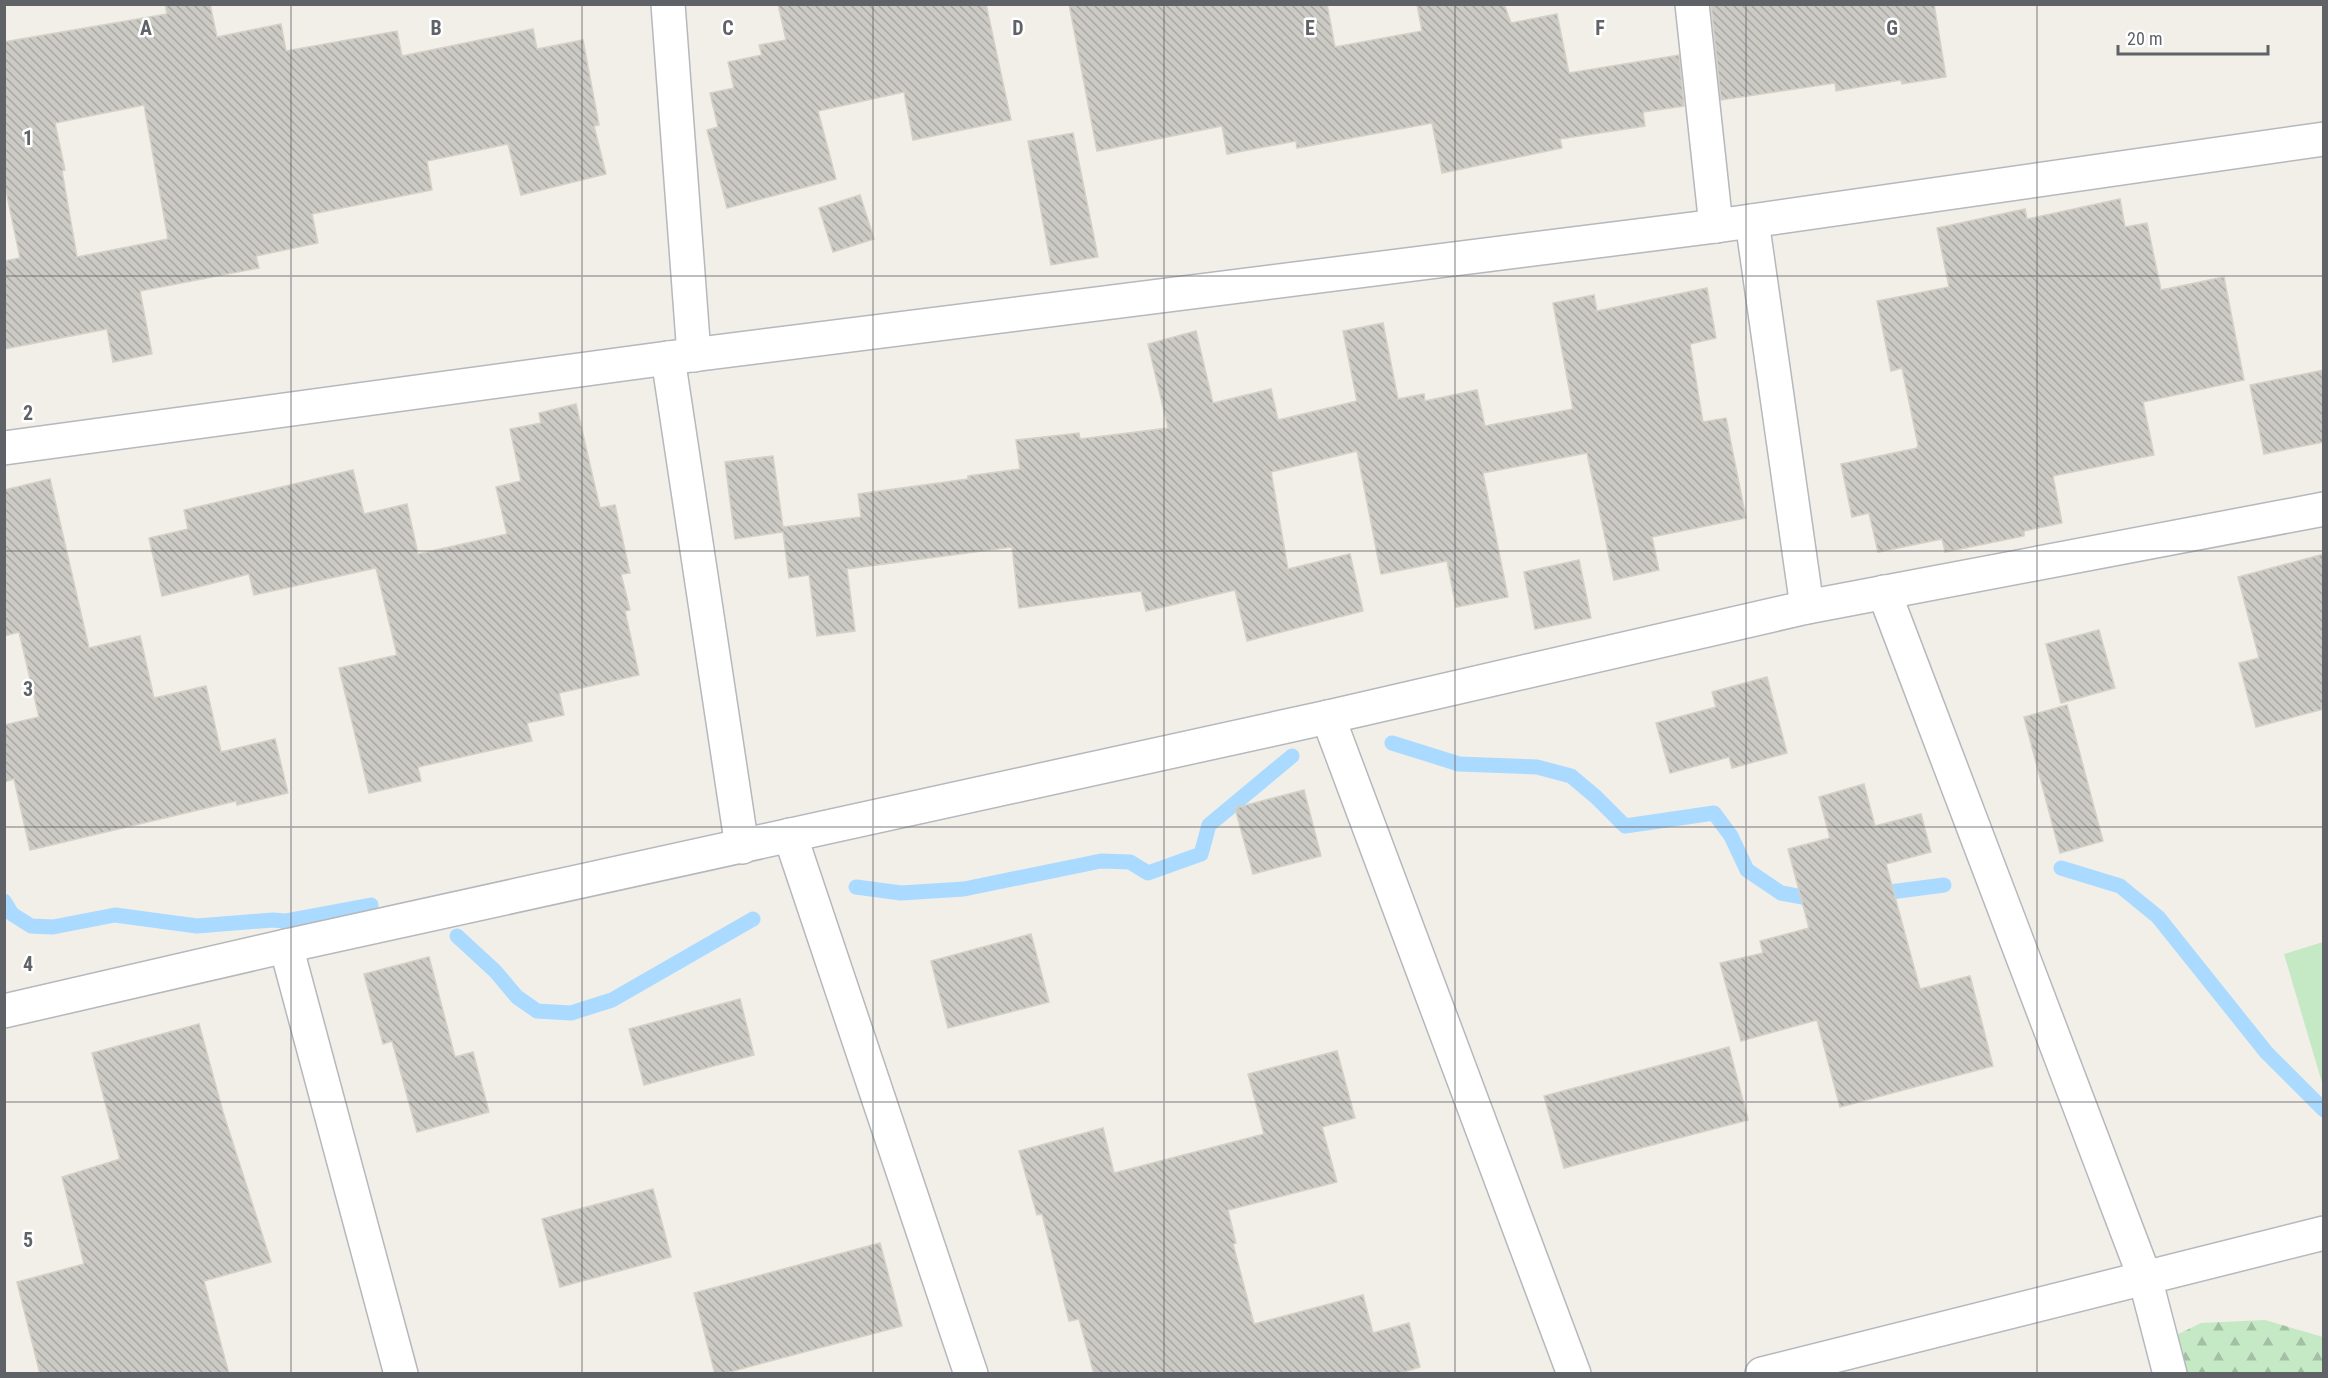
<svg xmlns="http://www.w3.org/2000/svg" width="2328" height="1378" font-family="'Roboto Condensed',sans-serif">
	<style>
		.green { fill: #c5e8c5 }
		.forest { fill: url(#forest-firs) }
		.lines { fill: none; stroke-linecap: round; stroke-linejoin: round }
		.stream { stroke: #aadaff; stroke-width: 15 }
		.building { fill: url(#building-back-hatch); stroke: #d6d1c6; stroke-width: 1.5; fill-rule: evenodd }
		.minor-casing { stroke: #b5b8bc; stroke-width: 36 }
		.minor { stroke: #fff; stroke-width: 33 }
		.grid { fill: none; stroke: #5f6368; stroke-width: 1.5; stroke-opacity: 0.55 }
		.grid-label { font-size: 20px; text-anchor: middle; font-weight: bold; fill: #5f6368; stroke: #fff; stroke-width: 5; stroke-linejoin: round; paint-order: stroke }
	</style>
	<defs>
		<pattern id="forest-firs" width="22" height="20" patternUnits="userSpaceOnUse" patternTransform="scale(1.5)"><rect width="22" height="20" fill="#c5e8c5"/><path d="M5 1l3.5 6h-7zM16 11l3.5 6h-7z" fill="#a3c0a4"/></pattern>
		<pattern id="building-back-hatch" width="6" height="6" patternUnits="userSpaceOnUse" patternTransform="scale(1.5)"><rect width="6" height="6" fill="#cccac5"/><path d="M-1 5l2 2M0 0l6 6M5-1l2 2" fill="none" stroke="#a9a8a4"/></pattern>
	</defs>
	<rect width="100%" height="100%" fill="#f1efe8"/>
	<path class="green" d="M2323,942H2324L2323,1086L2284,954Z"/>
	<path class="forest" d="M2265,1320L2323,1337V1373H2170L2164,1341L2201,1323Z"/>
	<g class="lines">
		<g class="stream">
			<path d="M1392,743L1459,764L1537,767L1571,776L1596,797L1625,826L1714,813L1731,836L1747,870L1781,893L1819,900"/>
			<path d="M2061,868L2120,886L2158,917L2266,1052L2324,1110"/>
			<path d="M856,887L901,893L964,889L1101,861L1130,862L1148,873L1201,854L1209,825L1292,756"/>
			<path d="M1875,894L1944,885"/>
			<path d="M4,901L12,914L31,926L53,927L115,915L197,926L273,920L285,921L371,905"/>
			<path d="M457,936L495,971L517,997L537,1011L571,1013L612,1000L753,919"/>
		</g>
	</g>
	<g class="building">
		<path d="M165,4H210L217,37L281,24L286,51L397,31L402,56L533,29L537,49L583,40L599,125L594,126L606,174L521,195L508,144L427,161L432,190L312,214L318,243L256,256L259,268L140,291L152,354L113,362L107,329L4,349V261L20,258L4,181V42L167,14ZM144,105L168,239L77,257L62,171L65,170L55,123Z"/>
		<path d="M778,4H986L1011,120L913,140L904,92L818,111L836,179L727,208L707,130L718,127L710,93L734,88L728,62L762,55L759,45L786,40Z"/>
		<path d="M1069,4H1327L1335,47L1422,31L1417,4H1504L1511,23L1557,14L1569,73L1679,55L1684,106L1643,112L1645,126L1560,139L1562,148L1442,173L1432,123L1297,148L1296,141L1227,154L1222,126L1097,151Z"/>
		<path d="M1711,4H1934L1946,77L1902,84L1901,80L1836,91L1835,83L1721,100Z"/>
		<path d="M1073,133L1098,257L1051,265L1028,141Z"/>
		<path d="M860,195L874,239L833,252L819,208Z"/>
		<path d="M2120,199L2125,227L2147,223L2161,290L2224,277L2244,380L2143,402L2154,455L2053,476L2062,523L2024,531V536L1945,552L1942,539L1878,552L1869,513L1852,517L1841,464L1917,448L1918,445L1902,368L1891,371L1877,301L1949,287L1937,228L2025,209L2027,219Z"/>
		<path d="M1707,288L1716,338L1690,344L1703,422L1726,418L1746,518L1652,537L1659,570L1614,580L1587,453L1483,473L1508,597L1456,607L1447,561L1381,574L1357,451L1271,472L1288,569L1350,554L1363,611L1247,641L1235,590L1146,611L1141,591L1019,608L1012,547L847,569L855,631L817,636L809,575L789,578L783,532L735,539L725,462L773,456L783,527L861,517L858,494L968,479V476L1020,469L1016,440L1079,433L1080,439L1168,428L1148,344L1196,331L1213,403L1271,389L1278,420L1357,401L1343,331L1383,323L1398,399L1424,394L1425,401L1477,390L1485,426L1573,409L1553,303L1594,295L1597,311Z"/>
		<path d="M2324,370V442L2264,454L2250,385Z"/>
		<path d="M576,404L600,508L615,505L630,573L621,574L630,610L625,611L639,675L559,693L564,715L527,723L532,741L418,767L421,781L369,793L339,668L397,655L376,568L254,595L249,574L162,596L149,538L188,529L184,510L353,470L364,514L407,504L418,554L507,534L496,487L521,481L510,429L541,423L539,413Z"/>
		<path d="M50,479L89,648L140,636L154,698L206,686L221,752L275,739L288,793L237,805L236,801L30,850L14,779L4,782V725L39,717L19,632L4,636V490Z"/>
		<path d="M2324,554V709L2256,727L2239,663L2259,658L2238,577Z"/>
		<path d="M1579,560L1591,618L1535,629L1524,572Z"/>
		<path d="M2099,630L2115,688L2061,703L2046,644Z"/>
		<path d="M1767,677L1787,753L1732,768L1729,757L1670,773L1656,723L1716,707L1712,692Z"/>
		<path d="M2067,705L2103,841L2060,853L2024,717Z"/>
		<path d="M1864,784L1875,826L1921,814L1931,852L1886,864L1920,989L1970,976L1993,1066L1840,1107L1817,1020L1741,1041L1720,963L1763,953L1760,941L1809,928L1788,849L1830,838L1819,797Z"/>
		<path d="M1304,790L1321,856L1253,874L1235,808Z"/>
		<path d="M1031,934L1049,1002L948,1028L931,961Z"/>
		<path d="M429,957L455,1057L473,1052L489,1112L417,1132L392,1041L383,1044L364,974Z"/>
		<path d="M740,999L754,1055L644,1085L629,1029Z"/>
		<path d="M199,1024L223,1112L271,1262L204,1281L229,1374H40L17,1282L84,1264L62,1177L120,1159L92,1053Z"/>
		<path d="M1729,1047L1748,1120L1564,1168L1544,1096Z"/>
		<path d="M1337,1051L1355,1118L1322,1127L1337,1182L1228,1210L1236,1243L1233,1244L1254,1324L1363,1295L1373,1333L1409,1323L1420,1367L1397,1374H1094L1079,1319L1069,1321L1042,1214L1037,1215L1019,1151L1103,1128L1114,1173L1264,1134L1248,1074Z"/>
		<path d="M653,1189L671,1257L560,1287L542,1219Z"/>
		<path d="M880,1243L902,1326L722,1374H715L694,1293Z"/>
	</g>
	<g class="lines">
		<defs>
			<g id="minor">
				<path d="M668,4L694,355"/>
				<path d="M1692,4L1716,226"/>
				<path d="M1752,221L1807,607"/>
				<path d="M668,358L742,847"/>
				<path d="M4,448L668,358L1716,226L2324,139"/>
				<path d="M1884,592L2145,1278L2170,1374"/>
				<path d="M1328,717L1574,1374"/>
				<path d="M790,835L971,1374"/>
				<path d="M286,946L401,1374"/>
				<path d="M4,1011L286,946L1328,717L1807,607L2324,509"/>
				<path d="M1762,1374L2324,1233"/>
			</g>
		</defs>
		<use href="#minor" class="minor-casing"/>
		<use href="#minor" class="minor"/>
	</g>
	<path class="grid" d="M291,4V1374M582,4V1374M873,4V1374M1164,4V1374M1455,4V1374M1746,4V1374M2037,4V1374M4,276H2324M4,551H2324M4,827H2324M4,1102H2324"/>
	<g class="grid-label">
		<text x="146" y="35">A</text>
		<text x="436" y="35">B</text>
		<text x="728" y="35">C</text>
		<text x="1018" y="35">D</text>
		<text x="1310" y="35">E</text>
		<text x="1600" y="35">F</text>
		<text x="1892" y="35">G</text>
		<text x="28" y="145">1</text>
		<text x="28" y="420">2</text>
		<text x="28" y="696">3</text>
		<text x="28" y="971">4</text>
		<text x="28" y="1247">5</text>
	</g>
	<rect width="2328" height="1378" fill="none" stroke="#5f6368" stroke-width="12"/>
	<path d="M2118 45v9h150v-9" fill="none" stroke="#5f6368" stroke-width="3"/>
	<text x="2127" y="45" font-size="18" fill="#5f6368" stroke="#ffffff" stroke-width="4.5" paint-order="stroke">20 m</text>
</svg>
